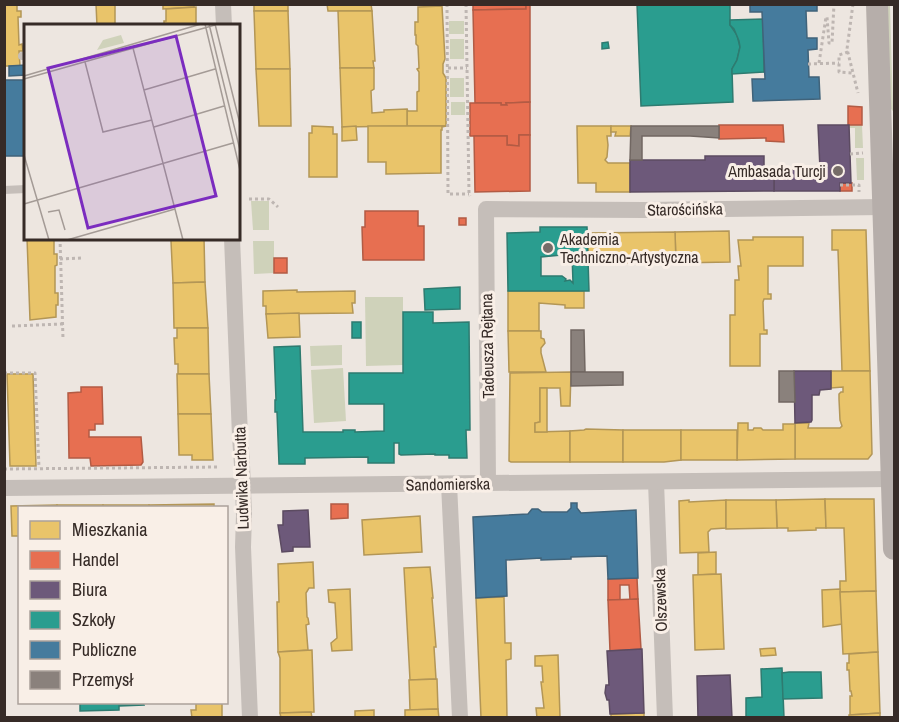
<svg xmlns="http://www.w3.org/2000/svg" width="899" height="722" font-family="'Archivo Narrow',sans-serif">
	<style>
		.green { fill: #cfd2ba }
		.homes { fill: #e9c46a; stroke: #b39656; stroke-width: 1.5 }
		.shops { fill: #e76f51; stroke: #b25b44; stroke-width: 1.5 }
		.offices { fill: #6d597a; stroke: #5c4b61; stroke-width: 1.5 }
		.schools { fill: #2a9d8f; stroke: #2e7b70; stroke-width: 1.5; fill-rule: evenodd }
		.public { fill: #457b9d; stroke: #40637a; stroke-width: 1.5 }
		.industry { fill: #8a817c; stroke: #716762; stroke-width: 1.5 }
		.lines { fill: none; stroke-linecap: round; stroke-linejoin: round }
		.path { stroke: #beb6b2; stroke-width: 3; stroke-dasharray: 3 3; stroke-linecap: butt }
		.lane { stroke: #c5beb9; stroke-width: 8 }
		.street { stroke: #c5beb9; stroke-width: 16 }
		.secondary { stroke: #b6aeaa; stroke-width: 22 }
		.tram { stroke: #ada7a3; stroke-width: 1.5 }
		.poi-dot { fill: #766c68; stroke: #f9efe7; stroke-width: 2 }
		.labels { text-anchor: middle; stroke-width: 6; stroke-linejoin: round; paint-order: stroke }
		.poi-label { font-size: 16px; fill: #362b27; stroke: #f9efe7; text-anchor: end }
		.street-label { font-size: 16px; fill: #362b27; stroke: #f9efe7 }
		.inset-road { fill: none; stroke: #a49b96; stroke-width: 1.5 }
		.view { fill: #7b2cbf; fill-opacity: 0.15; stroke: #7b2cbf; stroke-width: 3 }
		.inset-edge { fill: none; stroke: #362b27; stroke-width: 3 }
	</style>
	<rect width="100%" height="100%" fill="#ede6e0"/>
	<g class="green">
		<path d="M886,5H890L893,111L891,109Z"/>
		<rect x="449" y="21" width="15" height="13"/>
		<rect x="450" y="39" width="14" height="20"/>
		<rect x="450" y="78" width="14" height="19"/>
		<rect x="451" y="102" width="14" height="13"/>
		<path d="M849,125H862L863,148H855V128H849Z"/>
		<path d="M856,158H864V180H857Z"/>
		<path d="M251,201H269V230H253Z"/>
		<path d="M253,241H274V273L254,274Z"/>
		<path d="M365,297H403V365L366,366Z"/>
		<path d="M342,345V365L311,366L310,346Z"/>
		<path d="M343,368L346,421L314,423L311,370Z"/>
	</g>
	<g class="homes">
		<path d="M4,4H17V11H21V17H18L19,45L22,44L23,51H19L20,66H4Z"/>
		<path d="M96,4H115V26H97Z"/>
		<path d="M163,4H194V7L163,9Z"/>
		<rect x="254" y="4" width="34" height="7"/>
		<path d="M327,4H371L372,11H328Z"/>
		<path d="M442,6L445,59L443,64V73L446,78V126H407V109L408,111H417V92L419,91V72L417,69L419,68L418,46L416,44V35H415V22H418V7Z"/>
		<path d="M196,7V26H164V21H166V9Z"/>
		<path d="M254,11H288L290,69H256Z"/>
		<path d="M338,11H372L375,61H373L374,68H340Z"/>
		<path d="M340,68H374V89L371,91L372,113L384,112V110L407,109V126L342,127Z"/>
		<path d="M256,69H290L291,126H259Z"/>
		<path d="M312,126L333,127V134H337V177H309V133H312Z"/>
		<path d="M356,126L357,140L342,141V127Z"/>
		<path d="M368,126H446L442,127V130H441V173L386,174V162H368Z"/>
		<path d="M577,126H611V136H607L608,145L607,157L605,160L608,163H630V192H596V183H578Z"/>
		<path d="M611,126H631L630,136H615L616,132H611Z"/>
		<path d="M832,230H866L870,371H842L838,250H832Z"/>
		<path d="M729,231L730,262L676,263L675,232Z"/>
		<path d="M675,232L676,263H588V233Z"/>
		<path d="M753,237H803V266H768V294H771V299H764L763,302L764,330H767V334H760V366H730V315H735V280H739L738,266H741L738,240H753Z"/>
		<path d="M27,238H54V254H57V265L55,266V293H58V305H56V317L30,320Z"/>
		<path d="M169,238H204L205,282L173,283L171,241Z"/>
		<path d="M205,282L208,328H174L173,283Z"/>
		<path d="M297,290V292L355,291V303H352L353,313L266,314V306H263V291Z"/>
		<path d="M508,291H584V308H565V305L539,303V331H508Z"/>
		<path d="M299,313L300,337L268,338L266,314Z"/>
		<path d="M177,328H208L209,374H178V364H175L174,338H177Z"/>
		<path d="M508,331H541V338L544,339L545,343L541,348V353L546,372H509Z"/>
		<path d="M831,371H870L872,454L868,459H795V423H809L808,428H840L842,426L840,420L839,399V394L841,392H843V387L831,388Z"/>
		<path d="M571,372L570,406H561L560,388H540V422L535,423V432L570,431V462H511L509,461L510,373Z"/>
		<path d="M7,374H33L36,466H10Z"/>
		<path d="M177,374H209L211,414H178Z"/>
		<path d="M540,388H547V432H535V423L540,422Z"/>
		<path d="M178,414H211L213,460H192V455H179Z"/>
		<path d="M738,423H748V430H753L754,428H761L763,430H783V424H795V459L737,460Z"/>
		<path d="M586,429L623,430V462H570V431L584,430Z"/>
		<path d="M623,430H681V460L664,462H623Z"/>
		<rect x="681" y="430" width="56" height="30"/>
		<path d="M825,499L826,528H816V530L788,531V528H777L776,500Z"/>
		<path d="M825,499H874L876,591L840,592V581H846L844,528H826Z"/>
		<path d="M689,500V502L726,500V528L711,529L708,532L709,552L680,553L679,501Z"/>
		<path d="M726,500H776L777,528L726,529Z"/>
		<path d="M214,504V508H149V505Z"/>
		<rect x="57" y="505" width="46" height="3"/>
		<path d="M57,505V508H20V536H12L11,506Z"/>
		<rect x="103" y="505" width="46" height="3"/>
		<path d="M420,516L422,552L364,555L362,520Z"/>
		<path d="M716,552V574L698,575V553Z"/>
		<path d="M313,562L314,588H309L306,593L307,617L308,618L309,624L306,625L308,650L278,652L277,602H279L278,564Z"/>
		<path d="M430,567L433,598H432L436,647H434L436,679L410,680L404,568Z"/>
		<path d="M721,574L724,649L695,650L693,575Z"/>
		<path d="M350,589L352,650L332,651L331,643L337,638L335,603L329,602L328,590Z"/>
		<path d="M840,589L842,624L823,627L822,590Z"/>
		<path d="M876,591L878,652L843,654L840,592Z"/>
		<path d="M504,597L505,643H511V659L506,660L507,718H481L476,598Z"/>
		<path d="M775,648L776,655L761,656L760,649Z"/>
		<path d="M312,650L314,712L280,713V658L278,652Z"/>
		<path d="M878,652L880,713L850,715V696H852L851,691H850L849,670H847V663H849V654Z"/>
		<path d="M558,655L560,717L537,718L536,708H544L541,682H543L542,666H535V656Z"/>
		<path d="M437,679L438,709L410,710L409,680Z"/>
		<path d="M196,702H222V718H192L191,710H196Z"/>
		<path d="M438,709L439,718H405V710Z"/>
		<path d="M374,710V718H355V711Z"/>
		<path d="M311,712L312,718H281L280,713Z"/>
		<path d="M644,713V718H611V714Z"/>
		<path d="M880,713V718H849V715Z"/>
	</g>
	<g class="shops">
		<path d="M473,4H526V9L473,10Z"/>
		<path d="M526,4H530V102L506,103L507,105H501V103H475L473,10L526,9Z"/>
		<path d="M530,102V135H519V146L507,145V136H470V103H501V105H507L506,103Z"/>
		<path d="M848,106L862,107V125H848Z"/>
		<path d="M719,125H783L784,142L766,141V138L719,139Z"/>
		<path d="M519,135H530V191L475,192L474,136H507V145L519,146Z"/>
		<rect x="840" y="183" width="12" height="8"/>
		<path d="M365,211H418V226H424V260H363L362,227H365Z"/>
		<rect x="459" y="218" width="7" height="7"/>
		<rect x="274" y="258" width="13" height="15"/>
		<path d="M81,387H102L103,424H95V430H89V437H141L143,462L141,465L91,466L90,458H69L68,393L81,392Z"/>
		<path d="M331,504H348V518L331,519Z"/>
		<path d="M637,578L638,599L630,600L629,585H620V600H608V579Z"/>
		<path d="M638,599L641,649L610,651L608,600Z"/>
	</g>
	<g class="offices">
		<path d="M818,125H849L851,183H840V191H774V170L820,169Z"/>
		<path d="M705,156H764V171H774V191L630,192V160H705Z"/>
		<path d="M794,371H831V389L820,390L819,395H812V420L811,422L795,423Z"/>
		<path d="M308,510L310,547H293V551L282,552L278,525H283V511Z"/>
		<path d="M642,649L644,713L610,714L609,700H607L605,693L606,685H609L607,651Z"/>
		<path d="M730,675L732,718H698L697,676Z"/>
	</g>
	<g class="schools">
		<path d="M637,4H730V25L737,35L740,47L737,60L732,69L733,102L641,106Z"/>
		<path d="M763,19L764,72L732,74V69L737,60L740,47L739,41L734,29L730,25V20Z"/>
		<path d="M608,42L609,48L602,49V43Z"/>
		<path d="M540,227H587L589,291H508L507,233L540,232ZM572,254L573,283L570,280L565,281L566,279L562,276H541V257Z"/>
		<path d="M460,287V309L425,310L424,289Z"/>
		<path d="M403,312H433V323L469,322L470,430H466L467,458H449V455H435V454L401,455L399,454V443H394V463H368V457L305,458V464H279L277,412H275V400H276L274,347L300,346L303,432H343V430H355V432L384,431V404H349V373H403Z"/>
		<rect x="352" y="322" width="9" height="16"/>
		<path d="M782,668L784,718L746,717V698L762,697L761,669Z"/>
		<path d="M789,672H821L822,698L783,699L782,673Z"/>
		<path d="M80,702H143L144,705L119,706V710L80,711Z"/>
	</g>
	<g class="public">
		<path d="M750,4H817V11H806L807,38H817V49L808,50L809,77H819L820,99L753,101L752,79H765L762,12H750Z"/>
		<path d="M26,65V75L9,76V66Z"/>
		<path d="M4,80H24L26,156H4Z"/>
		<path d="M571,503H577V508L581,513L636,510L638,578L608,579L607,556L571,557V559L541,560V558L506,560L507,596L476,598L473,517L528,514L532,509H538L542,512H567L571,508Z"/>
	</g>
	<g class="industry">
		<path d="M631,126H719V138L690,136H642V160H630Z"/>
		<path d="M571,330H584L585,372H571Z"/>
		<path d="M779,371H794L795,402H779Z"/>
		<path d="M571,372H623V385L571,386Z"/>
	</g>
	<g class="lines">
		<g class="path">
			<path d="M447,4L448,194H469"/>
			<path d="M466,4L469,194L470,196"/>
			<path d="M853,4L847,49L858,93"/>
			<path d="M848,52L839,55V72L853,73"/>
			<path d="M819,63L826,17H827L829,43H832L834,4"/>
			<path d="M808,64L839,63"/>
			<path d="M448,68H467"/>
			<path d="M850,154L863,153"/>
			<path d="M840,185H859V192"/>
			<path d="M249,199H269L278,207"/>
			<path d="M60,238L63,339"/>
			<path d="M60,259L81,258"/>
			<path d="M12,326L63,324"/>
			<path d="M4,373H35L39,468"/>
			<path d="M4,469L220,467"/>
		</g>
		<g class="lane">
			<path d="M22,56H26"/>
			<path d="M4,190L26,189"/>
		</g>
		<g class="street">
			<path d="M223,4L224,26"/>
			<path d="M232,238L240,436L242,465L244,515L243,547L250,718"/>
			<path d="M656,482L665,718"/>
			<path d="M488,483L486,209L644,210L883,207"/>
			<path d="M449,484L460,718"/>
			<path d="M4,488L892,479"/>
		</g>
		<path class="secondary" d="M877,4L894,549"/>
		<path class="tram" d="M894,4V34"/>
	</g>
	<g class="poi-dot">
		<circle cx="838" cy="171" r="6"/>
		<circle cx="548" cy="248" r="6"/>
	</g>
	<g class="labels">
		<g class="poi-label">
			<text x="826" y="177">Ambasada Turcji</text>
			<text x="560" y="245" text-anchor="start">Akademia<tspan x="560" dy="18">Techniczno-Artystyczna</tspan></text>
		</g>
		<g class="street-label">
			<text transform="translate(685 209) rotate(-1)" y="6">Starościńska</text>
			<text transform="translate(487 346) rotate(-91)" y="6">Tadeusza Rejtana</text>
			<text transform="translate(241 478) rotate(-92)" y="6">Ludwika Narbutta</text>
			<text transform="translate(448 484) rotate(-1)" y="6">Sandomierska</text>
			<text transform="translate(660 600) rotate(-92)" y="6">Olszewska</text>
		</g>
	</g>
	<g transform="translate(24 24)">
		<rect width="216" height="216" fill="#ede6e0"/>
		<path d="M97,11L100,19L73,26L79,16Z" fill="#cfd2ba"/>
		<path class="inset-road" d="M181,0L216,146M185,0L216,126M191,0L216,100M109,24L159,216M61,38L79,108L128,96M0,52L177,0M0,55L191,1M120,66L191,45M130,103L200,82M0,131L25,216M0,180L209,119M24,188L35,186L41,206M43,216L151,185"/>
		<path class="view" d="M152,12L192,172L64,204L24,44Z"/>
		<rect width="216" height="216" class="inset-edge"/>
	</g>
	<rect width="899" height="722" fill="none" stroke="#362b27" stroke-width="12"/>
	<rect x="18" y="506" width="210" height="198" fill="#f9efe7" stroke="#aba19a" stroke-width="1.5"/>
	<rect x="30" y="521" width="30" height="18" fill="#e9c46a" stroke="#aba19a" stroke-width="1.5"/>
	<text x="72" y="536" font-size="18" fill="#362b27">Mieszkania</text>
	<rect x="30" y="551" width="30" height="18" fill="#e76f51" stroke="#aba19a" stroke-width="1.5"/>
	<text x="72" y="566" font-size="18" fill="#362b27">Handel</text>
	<rect x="30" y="581" width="30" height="18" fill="#6d597a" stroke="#aba19a" stroke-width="1.5"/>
	<text x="72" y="596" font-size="18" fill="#362b27">Biura</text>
	<rect x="30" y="611" width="30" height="18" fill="#2a9d8f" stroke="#aba19a" stroke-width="1.5"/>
	<text x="72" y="626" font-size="18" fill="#362b27">Szkoły</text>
	<rect x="30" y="641" width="30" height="18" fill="#457b9d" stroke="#aba19a" stroke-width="1.5"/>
	<text x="72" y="656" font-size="18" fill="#362b27">Publiczne</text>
	<rect x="30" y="671" width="30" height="18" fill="#8a817c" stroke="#aba19a" stroke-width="1.5"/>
	<text x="72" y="686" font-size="18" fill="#362b27">Przemysł</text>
</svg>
